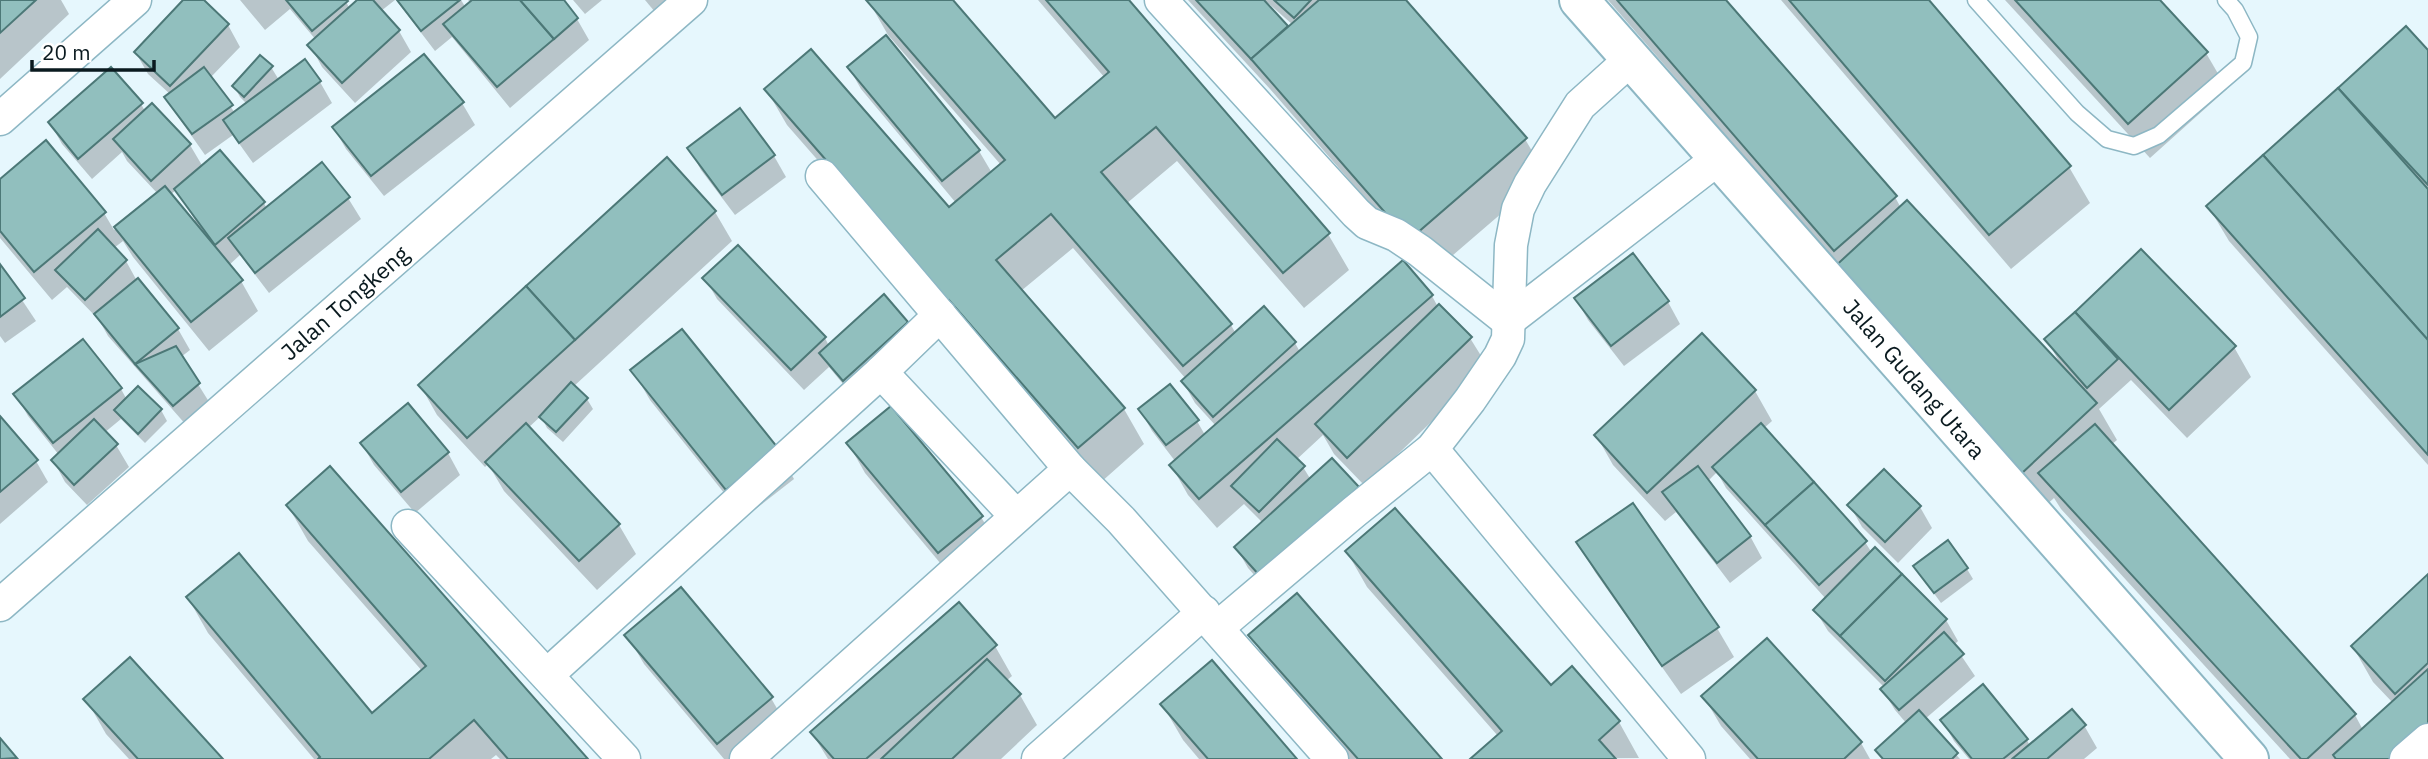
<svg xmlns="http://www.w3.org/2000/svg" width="2428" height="759" font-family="'IBM Plex Sans',sans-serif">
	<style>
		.shadow { fill: #0003; fill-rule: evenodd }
		.building { fill: #91bfbe; stroke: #4c7877; stroke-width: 2 }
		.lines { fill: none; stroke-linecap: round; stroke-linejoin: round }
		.lane-casing { stroke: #8db7c4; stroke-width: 19 }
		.street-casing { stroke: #8db7c4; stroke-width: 35 }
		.secondary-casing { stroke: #8db7c4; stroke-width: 42 }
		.lane { stroke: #fff; stroke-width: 16 }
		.street { stroke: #fff; stroke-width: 32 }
		.secondary { stroke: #fff; stroke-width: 38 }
		.labels { text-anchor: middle; stroke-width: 6; stroke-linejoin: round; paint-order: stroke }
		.street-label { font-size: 23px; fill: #0a1a1f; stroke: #fff }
	</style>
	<rect width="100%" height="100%" fill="#e6f7fd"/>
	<g class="shadow">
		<path d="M0,0H61L69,14L0,79Z"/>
		<path d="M185,0H201L228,25L240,47L210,78L235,113L247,104L240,97L234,86L271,67L279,80L320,82L332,103L253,163L233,135L205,155L179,118L166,97L170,94L148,74L136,53Z"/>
		<path d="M240,0H345L350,9L360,0H395L381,11L399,31L411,52L355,103L322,67L310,45L316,40L290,9L265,30Z"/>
		<path d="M396,0H461L466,8L471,3L468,0H561L577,19L589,40L510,108L452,37L435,51Z"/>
		<path d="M573,0H602L585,14Z"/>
		<path d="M645,0H668L655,12Z"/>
		<path d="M868,0H950L1054,120L1105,78L1038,0H1126L1328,234L1349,270L1304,308L1177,161L1126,204L1231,325L1236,334L1263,309L1295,343L1300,352L1402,262L1432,296L1438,307L1470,338L1488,367L1365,486L1334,454L1323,435L1296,460L1303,467L1311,480L1332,461L1358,488L1370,510L1273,596L1248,568L1236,547L1263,523L1244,504L1217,528L1188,495L1171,465L1175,461L1152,431L1140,410L1197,421L1205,435L1216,426L1195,403L1183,382L1186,379L1073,248L1021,291L1124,409L1144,444L1100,483L787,125L766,89L949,209L956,203L861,89L849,68L979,151L992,173L1001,165L888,35Z"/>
		<path d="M1188,0H1404L1525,139L1546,175L1431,274L1270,89ZM1267,2L1293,25L1288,30L1265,4Z"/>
		<path d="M1608,0H1724L1895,197L1901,208L2061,365L2047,340L2141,251L2234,347L2251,377L2187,438L2131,380L2099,409L2117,440L2111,445L2355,715L2363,730L2393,703L2373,682L2353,647L2428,577V759H2290L2061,509L2054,498L2042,509L1839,266Z"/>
		<path d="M1781,0H1927L2069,167L2090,203L2011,269Z"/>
		<path d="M2005,0H2157L2206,53L2227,89L2150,158Z"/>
		<path d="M2406,28L2428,52V465L2229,241L2208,206Z"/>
		<path d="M424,56L462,103L475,125L384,196L346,149L334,128Z"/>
		<path d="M141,104L145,111L190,145L203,167L264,203L267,209L348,198L361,219L269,293L240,255L228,266L241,281L258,311L209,351L133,257L123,241L114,248L126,261L137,281L178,329L190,350L181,357L211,405L187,426L108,336L99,320L67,287L52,300L0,238V181L104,213L114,230L158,194L127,161L122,152L92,179L62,144L50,123ZM176,190L195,220L193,222L170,195Z"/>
		<path d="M740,111L774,156L786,177L735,215L701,170L689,148Z"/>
		<path d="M715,212L732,241L573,387L587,399L593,409L563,442L547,428L541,416L528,428L619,525L636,554L597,590L504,491L488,464L485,467L437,415L420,385Z"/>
		<path d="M1632,256L1668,302L1680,324L1624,366L1588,320L1576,299Z"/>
		<path d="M0,267L36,321L5,343L0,336Z"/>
		<path d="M705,278L825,338L829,346L884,297L907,323L919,344L857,401L829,367L804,390L717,299Z"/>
		<path d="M1702,336L1755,391L1772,421L1763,429L1865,542L1872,553L1946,620L1958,641L1954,645L1975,676L1925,719L1960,759H1882L1877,751L1907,724L1895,710L1882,689L1884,687L1828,631L1815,610L1826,599L1726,488L1717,472L1707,482L1750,536L1762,558L1730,583L1676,512L1665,521L1613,465L1596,435Z"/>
		<path d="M633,371L777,449L794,479L744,518L650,400Z"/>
		<path d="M138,388L161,410L167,421L145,443L121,419L104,433L116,445L129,467L87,505L65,482L53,460L59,455L28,416L16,395L121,389L127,400Z"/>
		<path d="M408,405L448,453L460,475L415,513L374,465L362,444Z"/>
		<path d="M891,408L981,517L999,547L956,582L865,473L848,443Z"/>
		<path d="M0,418L36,461L48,482L0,524Z"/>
		<path d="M288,506L586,759H500L496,755L491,759H314L208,633L188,598L372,715L423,672L308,541Z"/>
		<path d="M1850,506L1920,507L1932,528L1898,563L1862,527Z"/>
		<path d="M1578,542L1717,628L1734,657L1681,694L1595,572Z"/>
		<path d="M1347,552L1551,687L1572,669L1619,722L1639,758L1472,759L1498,736L1367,587Z"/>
		<path d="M1967,569L1973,579L1941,603L1922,577Z"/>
		<path d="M627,635L771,698L788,728L751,759H724L644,664Z"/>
		<path d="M1251,635L1440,759H1349L1271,670Z"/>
		<path d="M1767,640L1861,743L1870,759H1750L1721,726L1704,697Z"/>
		<path d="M995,646L1012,676L1006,681L1020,695L1037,725L1001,759H828L812,733Z"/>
		<path d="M86,699L221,759H129L106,734Z"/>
		<path d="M1162,704L1295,759H1199L1183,740Z"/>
		<path d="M2071,711L2085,727L2097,748L2084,759H1969L1954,741L1942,720L2027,740L2030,746Z"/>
	</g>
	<g class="building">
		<path d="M0,0H36L0,33Z"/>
		<path d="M183,0H204L229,24L170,86L134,52Z"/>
		<path d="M286,0H347L348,1L312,31Z"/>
		<path d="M357,0H373L400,30L342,83L307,45Z"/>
		<path d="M397,0H460L421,31Z"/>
		<path d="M472,0H520L554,39L497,87L443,24Z"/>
		<path d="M520,0H564L578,18L554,39Z"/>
		<path d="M866,0H953L1055,118L1109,72L1046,0H1129L1330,233L1283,273L1156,127L1101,172L1232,324L1183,366L1051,214L996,260L1125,408L1078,448L949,300L946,302L901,246L764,89L811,49L949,207L1005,160Z"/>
		<path d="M1196,0H1264L1288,26L1251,59Z"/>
		<path d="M1274,0H1311L1294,18Z"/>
		<path d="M1319,0H1406L1527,138L1409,240L1251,59Z"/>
		<path d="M1617,0H1726L1897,196L1834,251Z"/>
		<path d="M1789,0H1929L2071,166L1989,235Z"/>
		<path d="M2015,0H2160L2208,52L2128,124Z"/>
		<path d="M2406,26L2428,50V185L2338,88Z"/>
		<path d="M886,35L980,150L942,181L847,67Z"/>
		<path d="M424,54L464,102L371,176L332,127Z"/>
		<path d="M260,55L273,66L244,97L232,86Z"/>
		<path d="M305,59L321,81L239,143L223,120Z"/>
		<path d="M111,67L143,103L78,159L48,122Z"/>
		<path d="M204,67L233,105L192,134L164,97Z"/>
		<path d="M2338,88L2428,189V340L2263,155Z"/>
		<path d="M152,103L191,144L151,181L113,139Z"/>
		<path d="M740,108L775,155L722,195L687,148Z"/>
		<path d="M46,140L106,212L34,272L0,231V179Z"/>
		<path d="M220,150L265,202L215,245L174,189Z"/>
		<path d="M2263,155L2428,340V455L2206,206Z"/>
		<path d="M667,157L716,211L575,340L526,286Z"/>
		<path d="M322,162L350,197L255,273L228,238Z"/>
		<path d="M165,186L243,280L191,322L114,227Z"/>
		<path d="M1907,200L2097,403L2021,474L1830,271Z"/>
		<path d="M98,229L127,260L85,300L55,270Z"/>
		<path d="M738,245L826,337L791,370L702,278Z"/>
		<path d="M2141,249L2236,346L2169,410L2075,312Z"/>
		<path d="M1633,253L1669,301L1611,346L1574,298Z"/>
		<path d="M1403,260L1433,295L1199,499L1169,465Z"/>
		<path d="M0,264L25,298L0,317Z"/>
		<path d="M138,278L179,328L135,364L94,314Z"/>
		<path d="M526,286L575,340L467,438L418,385Z"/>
		<path d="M884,294L908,322L843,381L819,353Z"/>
		<path d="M1439,304L1472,337L1347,458L1315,424Z"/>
		<path d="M1264,306L1296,342L1213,417L1181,381Z"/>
		<path d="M2075,312L2118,359L2087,388L2044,339Z"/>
		<path d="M682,329L778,448L726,490L630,370Z"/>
		<path d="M1702,333L1756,390L1647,493L1594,435Z"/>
		<path d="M83,339L122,388L53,443L13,394Z"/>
		<path d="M176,346L200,383L173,406L135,364Z"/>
		<path d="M571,382L588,398L556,432L539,417Z"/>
		<path d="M1170,384L1199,420L1166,445L1138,409Z"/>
		<path d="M138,386L162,409L138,434L114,410Z"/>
		<path d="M408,403L449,452L401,492L360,443Z"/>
		<path d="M891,406L983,516L938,553L846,443Z"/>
		<path d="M0,416L38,460L0,492Z"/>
		<path d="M94,419L118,444L74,485L51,460Z"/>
		<path d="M526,423L620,524L579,561L485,462Z"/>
		<path d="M1761,423L1814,482L1765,525L1712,467Z"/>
		<path d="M2095,424L2356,714L2307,759H2301L2038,473Z"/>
		<path d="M1277,439L1305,466L1259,512L1231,486Z"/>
		<path d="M1332,458L1359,487L1260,576L1234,547Z"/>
		<path d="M330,466L588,759H508L474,720L429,759H318L320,757L186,597L239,553L372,713L426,666L286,505Z"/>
		<path d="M1698,466L1751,536L1717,563L1662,492Z"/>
		<path d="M1884,469L1921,506L1885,542L1847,505Z"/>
		<path d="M1814,482L1867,541L1819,585L1765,525Z"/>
		<path d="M1633,503L1719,627L1662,666L1576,542Z"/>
		<path d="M1395,508L1551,685L1572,666L1620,721L1599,740L1616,759H1470L1502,731L1345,551Z"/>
		<path d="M1948,540L1968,568L1934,593L1913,566Z"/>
		<path d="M1875,547L1902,574L1840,636L1813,610Z"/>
		<path d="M1902,574L1947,619L1885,681L1840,636Z"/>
		<path d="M2428,574V663L2395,694L2351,646Z"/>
		<path d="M681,587L773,697L717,744L624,635Z"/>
		<path d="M1297,593L1442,759H1358L1248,635Z"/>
		<path d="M959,602L997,645L866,759H834L810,732Z"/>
		<path d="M1944,632L1964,654L1899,710L1880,689Z"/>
		<path d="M1767,638L1862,742L1844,759H1758L1701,696Z"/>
		<path d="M130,657L223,759H138L83,699Z"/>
		<path d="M987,659L1021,694L952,759H881Z"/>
		<path d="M1212,660L1297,759H1208L1160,704Z"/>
		<path d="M2428,669V727L2393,759H2336L2333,755Z"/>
		<path d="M1983,684L2028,739L2003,759H1972L1940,720Z"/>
		<path d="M2072,709L2086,725L2047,759H2012Z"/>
		<path d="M1919,710L1958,753L1952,759H1883L1875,750Z"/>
		<path d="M0,738L17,758L0,759Z"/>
	</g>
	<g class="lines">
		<defs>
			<path id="lane" d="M1976,0L2077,113L2107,139L2134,146L2159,135L2243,63L2249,37L2235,10L2226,0"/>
			<g id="street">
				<path d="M1161,0L1356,213L1367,223L1396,235L1420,251L1508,321L1719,158"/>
				<path d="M0,119L135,0"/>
				<path d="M822,176L1070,469"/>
				<path d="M881,372L1016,516"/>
				<path d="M1432,449L1689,759"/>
				<path d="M408,526L624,759"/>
				<path d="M0,605L691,0"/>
				<path d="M1217,628L1354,512L1432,449L1470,400L1500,356L1508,339L1511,245L1518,209L1530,184L1580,105L1631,59"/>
				<path d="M547,675L881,372L940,315"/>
				<path d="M746,759L1070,469L1121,520L1332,759"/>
				<path d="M1038,759L1204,612"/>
				<path d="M2406,759L2428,740"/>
			</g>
			<path id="secondary" d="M1579,0L2249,759"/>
		</defs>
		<use href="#lane" class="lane-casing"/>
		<use href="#street" class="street-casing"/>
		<use href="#secondary" class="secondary-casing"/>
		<use href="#lane" class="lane"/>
		<use href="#street" class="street"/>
		<use href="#secondary" class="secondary"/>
	</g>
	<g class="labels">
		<g class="street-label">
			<text transform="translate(345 303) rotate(-41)" y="8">Jalan Tongkeng</text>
			<text transform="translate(1914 379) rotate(49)" y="8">Jalan Gudang Utara</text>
		</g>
	</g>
	<path d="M32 60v10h122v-10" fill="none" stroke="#0a1a1f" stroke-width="3.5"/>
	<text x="42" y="60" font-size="21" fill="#0a1a1f" stroke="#ffffff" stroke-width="5" paint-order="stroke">20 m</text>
</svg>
